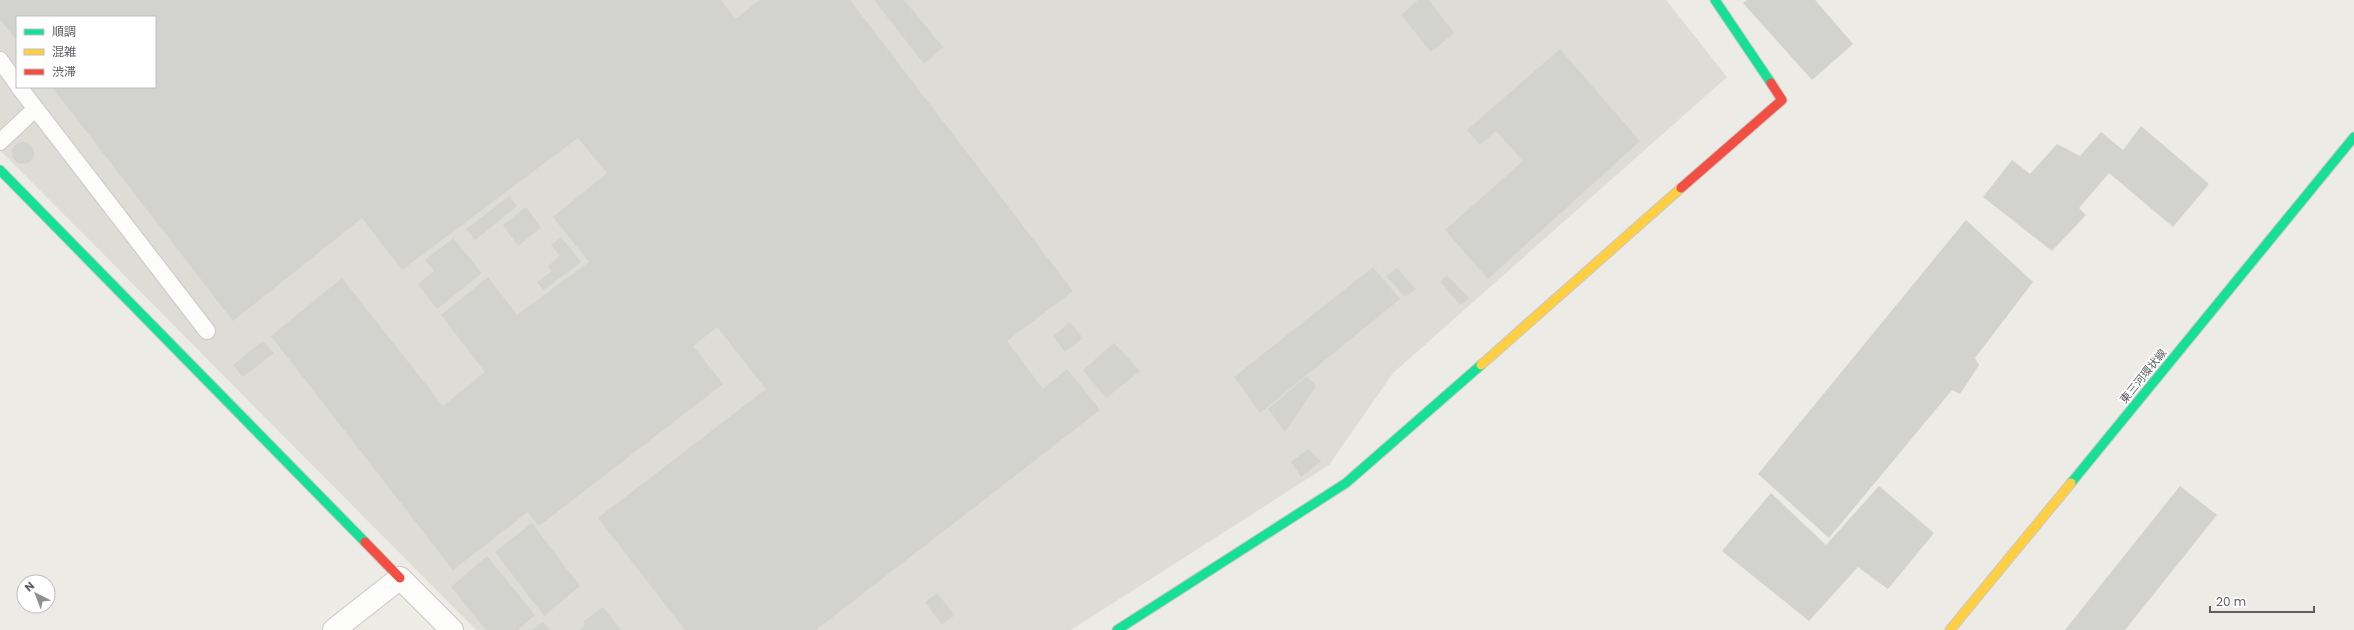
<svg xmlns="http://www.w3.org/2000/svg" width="2354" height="630" font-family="Poppins,'Noto Sans JP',sans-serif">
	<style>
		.industrial { fill: #dddcd7; fill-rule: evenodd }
		.building { fill: #d2d2cf }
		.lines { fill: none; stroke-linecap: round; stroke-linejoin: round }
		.lane-casing { stroke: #c8c9c8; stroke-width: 18 }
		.street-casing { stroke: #c8c9c8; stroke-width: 24 }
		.fast-casing { stroke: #c9c8c7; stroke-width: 11 }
		.slow-casing { stroke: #c9c8c7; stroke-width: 11 }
		.jam-casing { stroke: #c9c8c7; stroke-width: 11 }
		.lane { stroke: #fcfcfb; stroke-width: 16 }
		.street { stroke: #fcfcfb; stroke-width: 22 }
		.fast { stroke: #16e098; stroke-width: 9 }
		.slow { stroke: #ffcf43; stroke-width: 9 }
		.jam { stroke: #f24e42; stroke-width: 9 }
		.labels { text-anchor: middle; stroke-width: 3.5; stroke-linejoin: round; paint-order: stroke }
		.street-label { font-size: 11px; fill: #5c5e64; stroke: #fff }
	</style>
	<rect width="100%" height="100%" fill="#ecebe6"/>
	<path class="industrial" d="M0,0H1666L1727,77L1393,373L1329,465L1071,630H476L0,150ZM17,17H155V87H17Z"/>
	<g class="building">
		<path d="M0,0H721L735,19L760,0H850L1073,291L1007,341L1043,389L1067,369L1100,410L816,630H685L598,518L766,389L717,327L693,346L723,384L539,526L528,512L453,570L271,336L342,278L443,406L485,372L441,315L488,277L517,315L589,262L553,217L607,173L578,138L402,270L362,218L233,321L52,87H155V17H17V41L0,19Z"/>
		<path d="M874,0H904L943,47L924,64Z"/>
		<path d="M1418,0H1429L1454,33L1431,52L1401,15Z"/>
		<path d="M1747,0H1815L1853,44L1812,80L1743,3Z"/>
		<path d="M1560,49L1640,141L1488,279L1445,230L1523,161L1496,131L1480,145L1467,130Z"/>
		<path d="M2141,126L2209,184L2173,227L2109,173L2079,208L2086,215L2052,251L1983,197L2012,160L2030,174L2057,144L2080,156L2101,132L2123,150Z"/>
		<circle cx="23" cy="153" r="11"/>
		<path d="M509,196L517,206L475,240L466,229Z"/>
		<path d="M526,207L541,228L518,246L503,225Z"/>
		<path d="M1966,220L2033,282L1975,358L1979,365L1960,394L1952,390L1829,538L1758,474Z"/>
		<path d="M561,237L581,262L544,290L537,282L552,271L548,266L560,256L551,245Z"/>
		<path d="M453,238L482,273L437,309L418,284L434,271L425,260Z"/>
		<path d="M1373,267L1400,299L1260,413L1234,377Z"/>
		<path d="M1397,268L1416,289L1405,297L1386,276Z"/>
		<path d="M1447,275L1469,298L1460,305L1440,282Z"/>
		<path d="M1070,322L1083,338L1065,352L1053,336Z"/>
		<path d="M263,341L274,353L243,377L233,365Z"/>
		<path d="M1114,343L1140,371L1106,398L1083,370Z"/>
		<path d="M1307,376L1316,386L1285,432L1268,409Z"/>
		<path d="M1308,449L1321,461L1301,477L1291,462Z"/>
		<path d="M1879,486L1934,533L1888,589L1858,567L1809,621L1722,551L1771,493L1826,545Z"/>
		<path d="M2180,486L2217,515L2125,630H2065Z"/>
		<path d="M532,523L580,586L544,616L495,552Z"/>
		<path d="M487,556L535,615L518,630H486L451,587Z"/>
		<path d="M937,593L955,615L942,625L925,602Z"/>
		<path d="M603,607L621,630H580L584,627V621Z"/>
		<path d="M543,622L550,630H532Z"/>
	</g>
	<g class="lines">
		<defs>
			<g id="lane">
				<path d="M0,60L17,84"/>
				<path d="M19,87L207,331"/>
				<path d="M0,142L35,109"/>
			</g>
			<path id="street" d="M334,630L400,578L452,630"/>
			<g id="fast">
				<path d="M1715,0L1771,83"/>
				<path d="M0,170L365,542"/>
				<path d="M2071,483L2354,137"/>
				<path d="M1117,630L1346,483L1481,365"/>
			</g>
			<g id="slow">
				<path d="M1481,365L1681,188"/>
				<path d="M1950,630L2071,483"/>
			</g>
			<g id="jam">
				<path d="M1681,188L1782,100L1771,83"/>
				<path d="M365,542L400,578"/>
			</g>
		</defs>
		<use href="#lane" class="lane-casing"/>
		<use href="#street" class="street-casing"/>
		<use href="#fast" class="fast-casing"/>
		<use href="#slow" class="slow-casing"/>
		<use href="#jam" class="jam-casing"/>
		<use href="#lane" class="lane"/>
		<use href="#street" class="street"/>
		<use href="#fast" class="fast"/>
		<use href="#slow" class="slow"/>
		<use href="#jam" class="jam"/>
	</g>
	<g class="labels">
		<g class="street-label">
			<text transform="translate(2143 376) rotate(-51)" y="4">東三河環状線</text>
		</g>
	</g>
	<rect x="16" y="16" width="140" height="72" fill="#ffffff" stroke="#bebfc1"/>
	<rect x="24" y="29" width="20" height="6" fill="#16e098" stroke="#bebfc1"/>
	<text x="52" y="36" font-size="12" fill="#5c5e64">順調</text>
	<rect x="24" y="49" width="20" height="6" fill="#ffcf43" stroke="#bebfc1"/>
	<text x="52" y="56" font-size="12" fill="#5c5e64">混雑</text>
	<rect x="24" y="69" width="20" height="6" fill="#f24e42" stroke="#bebfc1"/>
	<text x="52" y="76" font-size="12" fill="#5c5e64">渋滞</text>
	<g transform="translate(36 594) rotate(318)"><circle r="19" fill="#ffffff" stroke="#bebfc1"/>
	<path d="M0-3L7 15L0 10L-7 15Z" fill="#8e8f92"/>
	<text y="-6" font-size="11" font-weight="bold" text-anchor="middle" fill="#5c5e64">N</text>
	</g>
	<path d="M2210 606v6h104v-6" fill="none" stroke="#5c5e64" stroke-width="2"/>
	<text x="2216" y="606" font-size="12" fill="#5c5e64" stroke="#ffffff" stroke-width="3" paint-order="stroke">20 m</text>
</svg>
